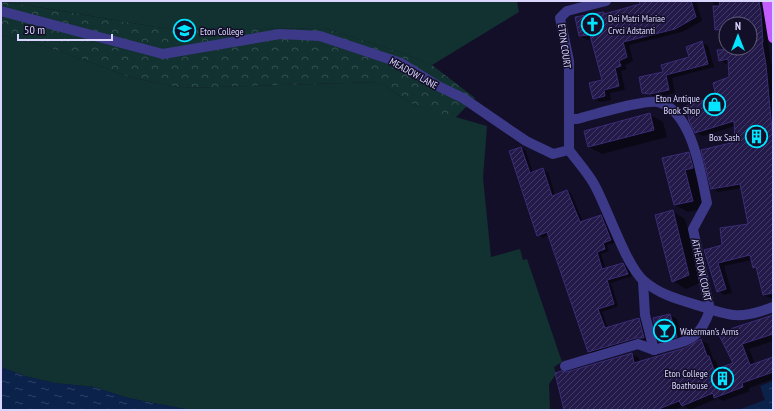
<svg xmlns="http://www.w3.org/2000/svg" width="774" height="411" font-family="'PT Sans Narrow',sans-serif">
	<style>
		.green { fill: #123231 }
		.forest { fill: url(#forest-crowns) }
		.water { fill: url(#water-ripples) }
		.pier { fill: #130f28 }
		.shadow { fill: #0007 }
		.building { fill: url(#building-hatch); stroke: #3b2c76 }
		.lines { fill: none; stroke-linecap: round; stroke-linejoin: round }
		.minor { stroke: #3c3988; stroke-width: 10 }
		.major { stroke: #c45dff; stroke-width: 10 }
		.labels { text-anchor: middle; stroke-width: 3; stroke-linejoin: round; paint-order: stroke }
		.poi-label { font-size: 10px; fill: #dbd6ff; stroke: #130f28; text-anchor: start }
		.street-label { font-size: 10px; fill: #dbd6ff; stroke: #130f28 }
	</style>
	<defs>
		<pattern id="forest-crowns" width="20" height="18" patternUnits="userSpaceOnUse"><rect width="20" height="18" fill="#123231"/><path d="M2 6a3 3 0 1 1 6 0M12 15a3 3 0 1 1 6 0" fill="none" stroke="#344f50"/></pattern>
		<pattern id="water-ripples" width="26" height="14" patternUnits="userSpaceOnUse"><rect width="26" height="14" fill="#0b224b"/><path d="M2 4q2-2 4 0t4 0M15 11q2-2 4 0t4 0" fill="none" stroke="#2e4166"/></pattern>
		<pattern id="building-hatch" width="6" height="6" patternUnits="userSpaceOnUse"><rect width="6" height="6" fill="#241a4a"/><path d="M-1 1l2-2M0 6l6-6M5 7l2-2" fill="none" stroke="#433b65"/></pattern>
	</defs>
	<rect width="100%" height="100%" fill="#130f28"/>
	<g class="green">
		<path d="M2,1H517L519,12L432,65L405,54L324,28L174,30Z"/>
		<path d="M1,35L51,48L130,77L181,88L379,82L414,105L487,126L483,178L491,257L520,249L523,260L527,259L562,362L554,367L556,374L549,384L550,410H190L128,398L94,387L55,383L25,376L1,367Z"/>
	</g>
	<path class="forest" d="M1,1L174,30L324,28L405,54L432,65L475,98L455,118L414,105L379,82L181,88L130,77L51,48L1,35Z"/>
	<g class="water">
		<path d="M1,367L25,376L55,383L94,387L128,398L190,410H1Z"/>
		<path d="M773,381V410H699Z"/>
	</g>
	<path class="pier" d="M760,386L765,400L738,410H699Z"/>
	<g class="shadow">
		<path d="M640,1H696L702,21L682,32L629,45L633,61L625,65L627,69L621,71L625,90L610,93L611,100L600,102L594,98L603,80L592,39L587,40L580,36L604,13L606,15L641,5Z"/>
		<path d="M713,1H763L771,64L773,63V298H770L764,295L758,270L753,267L752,260L724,266L732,293L724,295L718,291L705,250L723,246L749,225L742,188L718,192L712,188L736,143L735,126L703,136L696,133L730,78L729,63L726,64L720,60L719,51L732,48H750V24H726V33L716,29Z"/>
		<path d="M702,42L708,46L714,67L672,78L675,93L657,97L643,92L664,73L690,58Z"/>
		<path d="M650,115L663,122L667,137L602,154L589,147Z"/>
		<path d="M521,148L526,151L533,173L543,170L548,172L555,195L567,191L571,193L583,222L601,216L606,219L615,243L607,245L609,251L601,254L606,269L623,264L628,267L632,276L611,283L618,306L602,312L608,328L639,319L643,322L648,340H641L593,354L589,352L549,235L543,238L538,235Z"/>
		<path d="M688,154L701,161L705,208L688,212L675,205Z"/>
		<path d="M672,211L685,219L702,282L686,289L673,281Z"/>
		<path d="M670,315L677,319L683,341L667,345L659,341Z"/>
		<path d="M773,317V341L749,349L755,364L773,358V379L749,388L750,391L723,401L718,398L690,410L684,406L674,410H565L567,373L632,354L639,358L640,362L685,349L701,340L708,344L713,359L716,361L719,369L734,363L720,335Z"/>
	</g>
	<g class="building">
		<path d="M639,1H691L696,17L675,29L623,42L627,57L619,61L621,66L615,68L619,86L604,90L605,96L593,99L589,83L602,80L590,35L579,36L575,17L604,12V14L640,4Z"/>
		<path d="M719,1H759L761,13L763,42H762L766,65L773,141V293L763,295L756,267L753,268L750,255L718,263L726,289L717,292L704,250L722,245L720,228L748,224L740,184L711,189L701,150L735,142L734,121L695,133L689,121L686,106L716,96L713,83L729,77L728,59L719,61L717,50L750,48V24H726V29L715,30L713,6H720Z"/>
		<path d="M702,41L708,64L666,75L669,90L650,94L642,93L639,77L663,72L661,65L689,57L686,47Z"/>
		<path d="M650,113L654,130L588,147L584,131Z"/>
		<path d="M521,147L530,173L543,168L552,196L567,190L580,222L601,215L611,240L603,243L605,249L597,252L602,269L623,263L628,274L607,280L614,304L598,309L605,328L639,318L644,338H636L588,352L547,232L537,236L509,151Z"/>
		<path d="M689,152L693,168L685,170L693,201L674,205L662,158Z"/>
		<path d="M673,210L689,275L672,282L655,215Z"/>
		<path d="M670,314L677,337L659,342L653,318Z"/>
		<path d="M773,315V334L742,344L750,365L773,357V372L742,383L743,387L714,398L713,393L682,406L679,401L656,410H564L555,373L561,371L567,372L632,353L634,363L685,348L701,339L707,356H709L714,370L733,363L719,335L733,328Z"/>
	</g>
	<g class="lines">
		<g class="minor">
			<path d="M1,11L163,54L280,34L320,36L401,63L438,86L463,98L526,141L553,154L569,150"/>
			<path d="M569,119H577C593,115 644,99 658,102C692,110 701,174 707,203L693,229L710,310"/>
			<path d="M569,150C577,161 587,172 594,184C607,207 626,266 644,281C660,295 680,300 700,306C732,317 741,319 773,307"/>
			<path d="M569,150V61L560,18L567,11L606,1"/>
			<path d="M643,281L645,315L654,350"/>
			<path d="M654,350C686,340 698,344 710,310"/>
			<path d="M565,366L638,344L654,350"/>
		</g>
		<path class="major" d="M767,1L773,38"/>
	</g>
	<defs>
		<symbol id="church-ring" viewBox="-11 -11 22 22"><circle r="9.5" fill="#130f28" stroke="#02e4ff" stroke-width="1.5"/><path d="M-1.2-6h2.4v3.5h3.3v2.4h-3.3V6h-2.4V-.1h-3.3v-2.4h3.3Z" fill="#02e4ff"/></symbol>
		<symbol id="school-ring" viewBox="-11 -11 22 22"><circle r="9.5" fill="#130f28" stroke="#02e4ff" stroke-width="1.5"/><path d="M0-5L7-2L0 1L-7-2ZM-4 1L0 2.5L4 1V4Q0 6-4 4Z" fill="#02e4ff"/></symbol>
		<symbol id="shop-ring" viewBox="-11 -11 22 22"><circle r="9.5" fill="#130f28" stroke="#02e4ff" stroke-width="1.5"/><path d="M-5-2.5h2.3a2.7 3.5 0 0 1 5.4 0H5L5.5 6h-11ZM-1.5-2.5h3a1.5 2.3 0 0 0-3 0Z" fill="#02e4ff"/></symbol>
		<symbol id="building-ring" viewBox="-11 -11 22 22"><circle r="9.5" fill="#130f28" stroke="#02e4ff" stroke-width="1.5"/><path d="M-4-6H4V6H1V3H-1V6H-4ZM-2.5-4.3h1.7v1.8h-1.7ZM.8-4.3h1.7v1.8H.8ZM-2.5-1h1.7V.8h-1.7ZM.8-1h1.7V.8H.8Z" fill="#02e4ff"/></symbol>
		<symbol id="bar-ring" viewBox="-11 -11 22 22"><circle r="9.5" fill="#130f28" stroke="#02e4ff" stroke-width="1.5"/><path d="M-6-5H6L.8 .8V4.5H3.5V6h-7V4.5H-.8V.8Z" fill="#02e4ff"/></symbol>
	</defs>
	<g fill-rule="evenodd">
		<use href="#church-ring" x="580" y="12" width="25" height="25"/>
		<use href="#school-ring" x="172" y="18" width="25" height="25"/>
		<use href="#shop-ring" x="702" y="92" width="25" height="25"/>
		<use href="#building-ring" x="744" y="124" width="25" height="25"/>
		<use href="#bar-ring" x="652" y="318" width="25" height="25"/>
		<use href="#building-ring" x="710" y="366" width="25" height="25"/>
	</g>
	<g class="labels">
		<g class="poi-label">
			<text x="608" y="22">Dei Matri Mariae<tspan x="608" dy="12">Crvci Adstanti</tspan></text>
			<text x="200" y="35">Eton College</text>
			<text x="700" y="102" text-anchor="end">Eton Antique<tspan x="700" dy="12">Book Shop</tspan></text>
			<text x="740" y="141" text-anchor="end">Box Sash</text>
			<text x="680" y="335">Waterman's Arms</text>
			<text x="708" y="377" text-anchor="end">Eton College<tspan x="708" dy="12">Boathouse</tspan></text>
		</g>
		<g class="street-label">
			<text transform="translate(565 46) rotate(82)" y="4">ETON COURT</text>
			<text transform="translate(414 73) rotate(29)" y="4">MEADOW LANE</text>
			<text transform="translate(702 270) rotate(78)" y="4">ATHERTON COURT</text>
		</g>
	</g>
	<rect width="774" height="411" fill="none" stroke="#dbd6ff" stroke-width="4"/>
	<g transform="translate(738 36)"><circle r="19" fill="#130f28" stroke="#635f7e"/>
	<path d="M0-3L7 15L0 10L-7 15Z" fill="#02e4ff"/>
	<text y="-6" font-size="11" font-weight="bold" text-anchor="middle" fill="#dbd6ff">N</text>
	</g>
	<path d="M18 34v6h94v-6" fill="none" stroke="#dbd6ff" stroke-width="2"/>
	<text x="24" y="34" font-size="12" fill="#dbd6ff" stroke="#130f28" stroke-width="3" paint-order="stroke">50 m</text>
</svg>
